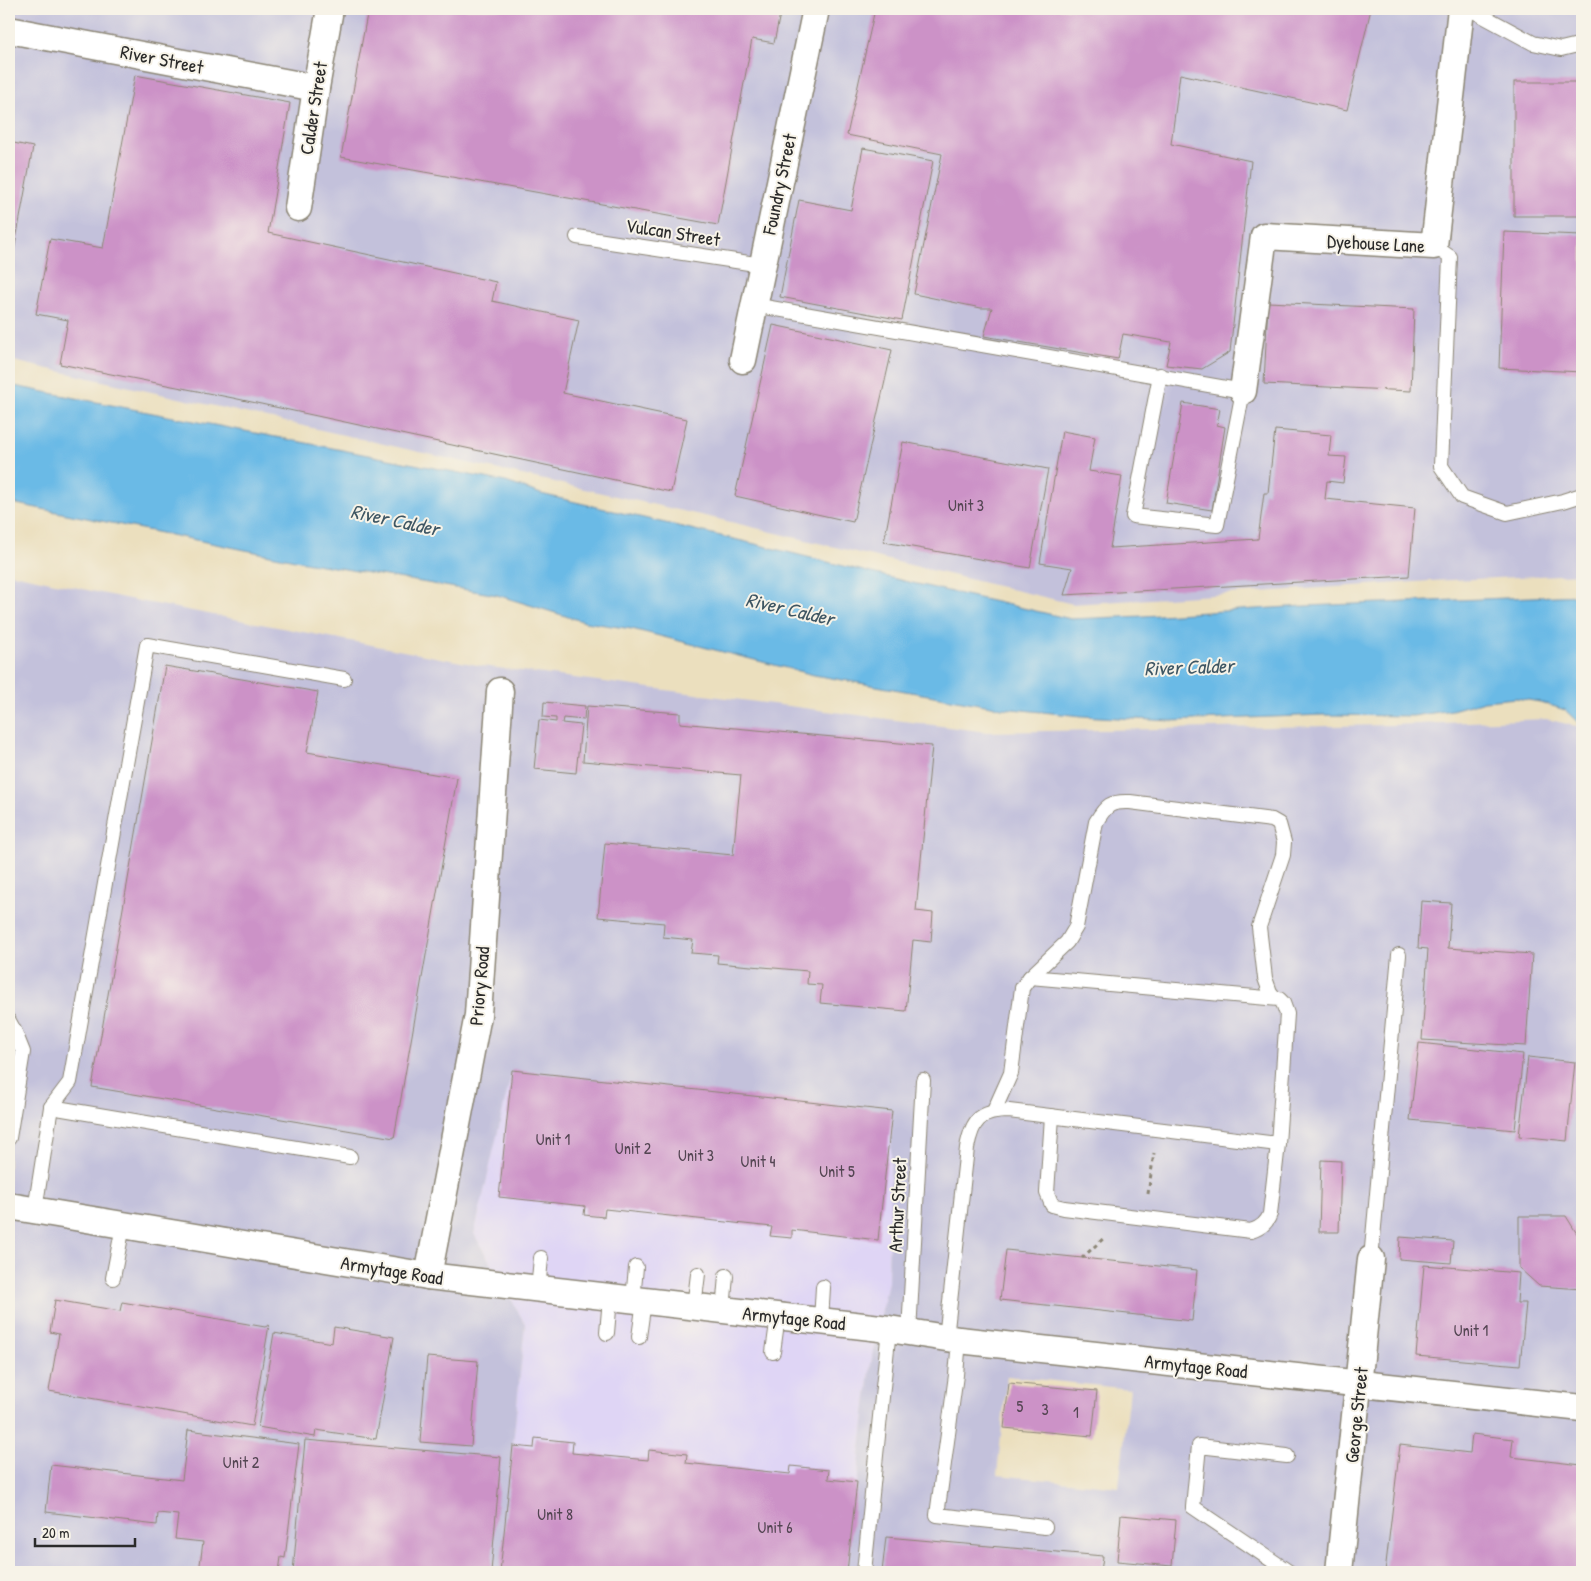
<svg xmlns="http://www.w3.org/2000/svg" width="1591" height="1581" font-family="'Patrick Hand',sans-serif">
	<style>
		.built { fill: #dfd5f5 }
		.industrial { fill: #c3c1db; fill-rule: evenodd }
		.water { fill: #6bbae6; stroke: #4b7288 }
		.building { fill: #cc92c7 }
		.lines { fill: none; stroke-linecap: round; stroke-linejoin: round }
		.service-casing { stroke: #8b8574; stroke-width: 16 }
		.minor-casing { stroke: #8b8574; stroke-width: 29 }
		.path { stroke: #8b8574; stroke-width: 3; stroke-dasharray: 4 4; stroke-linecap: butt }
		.service { stroke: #fff; stroke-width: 14 }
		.minor { stroke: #fff; stroke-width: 26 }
		.labels { text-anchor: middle; stroke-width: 4; stroke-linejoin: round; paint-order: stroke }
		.number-label { font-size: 16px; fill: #534552 }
		.street-label { font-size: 19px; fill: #2b2b2b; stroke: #f7f3e8 }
		.water-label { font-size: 20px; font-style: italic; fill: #3e5663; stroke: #f7f3e8 }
	</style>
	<rect width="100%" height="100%" fill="#f7f3e8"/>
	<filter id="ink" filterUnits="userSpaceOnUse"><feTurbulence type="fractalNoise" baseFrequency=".02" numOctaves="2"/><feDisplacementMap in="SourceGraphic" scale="10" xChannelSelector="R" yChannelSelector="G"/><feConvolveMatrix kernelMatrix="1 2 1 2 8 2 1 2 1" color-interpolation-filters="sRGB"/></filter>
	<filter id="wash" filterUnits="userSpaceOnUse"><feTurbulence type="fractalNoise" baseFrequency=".0096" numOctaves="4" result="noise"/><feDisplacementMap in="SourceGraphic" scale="20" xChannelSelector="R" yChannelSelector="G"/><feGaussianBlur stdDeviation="1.12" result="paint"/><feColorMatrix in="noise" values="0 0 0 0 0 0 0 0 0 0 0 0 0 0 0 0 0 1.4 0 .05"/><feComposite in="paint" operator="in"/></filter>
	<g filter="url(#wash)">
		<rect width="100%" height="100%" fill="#ebdfbe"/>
		<path class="built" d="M512,1070L892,1111L888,1282L871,1363L847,1572H500L525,1324L474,1234Z"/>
		<g class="industrial">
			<path d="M9,9H1582V574L1430,581L1073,604L718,519L9,360Z"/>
			<path d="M9,573L124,598L482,666L987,732L1391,725L1546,719L1576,726H1582V1572H847L871,1363L888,1282L892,1111L512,1071L474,1234L525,1324L500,1572H9ZM1007,1376L1130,1389L1119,1487L997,1475Z"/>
		</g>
		<path class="water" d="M9,385L506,482L541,494L755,544L908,582L1071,619L1143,616L1305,606L1582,595V726L1565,710L1540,702L1516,698L1484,701L1452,710L1413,716L1323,715L1171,721L1082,716L1002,708L814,675L632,629L585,622L497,595L310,563L17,504L9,502Z"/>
		<g id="blocks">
			<g class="building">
				<path d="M368,9H781L774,43L752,39L718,225L341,157Z"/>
				<path d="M875,9H1371L1347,110L1180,74L1171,144L1251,161L1230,352L1202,369L1166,365L1171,342L1123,334L1118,359L984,336L992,308H981L914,294L942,154L847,135Z"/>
				<path d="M135,75L290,103L268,233L496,282L492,301L579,320L563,393L687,419L671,492L233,398L60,364L68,320L36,314L50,239L103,248Z"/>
				<rect x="1514" y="82" width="68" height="134"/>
				<path d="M9,142L33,147L10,273H9Z"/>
				<path d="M863,148L933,161L902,320L780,297L799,200L851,210Z"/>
				<path d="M1504,232L1582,235V372L1499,368Z"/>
				<path d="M1268,302L1414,309L1411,391L1264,384Z"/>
				<path d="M773,325L892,350L853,522L735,496Z"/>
				<path d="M1183,403L1220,409L1217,425L1225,427L1212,510L1166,503Z"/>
				<path d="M1275,430L1331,435L1329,456L1346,457L1343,483L1327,481L1325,499L1415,508L1409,576L1064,595L1072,568L1040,563L1062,431L1095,437L1089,471L1122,476L1110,548L1258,539L1264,493H1268Z"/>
				<path d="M903,442L1048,469L1030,568L884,542Z"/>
				<path d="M165,666L318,692L307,752L457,778L394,1138L92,1087Z"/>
				<path d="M544,702L585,706L584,720L563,718L562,723L581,725L576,773L534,769L539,720L556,722V718L543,717Z"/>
				<path d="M587,706L680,713V723L932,746L916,911L933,913L931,942L913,940L906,1011L820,1003L822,985L807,984L808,971L717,963L718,955L691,953L693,940L663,937L664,923L598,917L605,843L733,855L741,775L583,761Z"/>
				<path d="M1421,901L1451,903L1448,948L1532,954L1526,1046L1422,1040L1428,949L1418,948Z"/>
				<path d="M1419,1043L1523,1054L1515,1130L1410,1120Z"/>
				<path d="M1528,1057L1575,1062L1567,1141L1519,1136Z"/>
				<path d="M512,1070L892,1111L878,1240L792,1230V1238L770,1236L772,1227L605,1209L604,1217L584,1215L585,1206L499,1197Z"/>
				<path d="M1321,1160L1341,1161L1339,1232H1319Z"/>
				<path d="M1519,1216H1566L1582,1242V1289L1539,1286L1519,1268Z"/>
				<path d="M1400,1237L1453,1241L1451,1263L1399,1259Z"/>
				<path d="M1006,1250L1197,1270L1192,1321L1000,1300Z"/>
				<path d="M1424,1265L1519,1273L1517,1303H1526L1520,1365L1416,1356Z"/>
				<path d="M55,1300L120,1311L122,1302L265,1327L269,1325L252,1426L49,1391L59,1334L50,1332Z"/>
				<path d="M334,1327L394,1337L376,1439L316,1430L315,1437L258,1427L274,1333L332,1343Z"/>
				<path d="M427,1357L478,1361L471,1446L420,1442Z"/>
				<path d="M1009,1383L1097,1391L1092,1436L1004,1428Z"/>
				<path d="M188,1430L299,1444L285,1558L281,1557L279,1572H199L203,1542L175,1539L178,1515L158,1513L157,1525L46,1512L51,1465L182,1480Z"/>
				<path d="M1472,1434L1513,1439L1511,1457L1582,1465V1572H1385L1400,1445L1470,1453Z"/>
				<path d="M535,1438L573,1442L572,1453L648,1460L649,1450L687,1454L686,1463L790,1474L791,1466L829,1470L828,1479L857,1482L847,1572H500L513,1446L534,1448Z"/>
				<path d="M305,1440L501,1457L491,1572H293Z"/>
				<path d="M1121,1515L1176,1520L1172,1566L1117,1561Z"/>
				<path d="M886,1537L1103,1556L1101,1572H882Z"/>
			</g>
		</g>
	</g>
	<g filter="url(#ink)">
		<use href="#blocks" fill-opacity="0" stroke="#8b8574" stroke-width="1"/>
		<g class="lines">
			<defs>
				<g id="service">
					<path d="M1470,9L1533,43L1561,49L1582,44"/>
					<path d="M577,237L762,265"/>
					<path d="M1434,246L1450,257L1441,466L1462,497L1507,513L1563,501L1582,495"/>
					<path d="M754,305L1243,391L1217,525L1133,516L1160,375"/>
					<path d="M9,1021L15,1032L23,1052L9,1138"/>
					<path d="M51,1107L70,1082L147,645L344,679"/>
					<path d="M994,1111L1011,1073L1022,988L1030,977L1067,942L1076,927L1096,822C1106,805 1111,801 1130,802L1272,820L1279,824L1284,842L1283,855L1259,927L1265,978L1270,992L1274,997"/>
					<path d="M1052,1116L1047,1193L1052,1205L1064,1208L1251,1231C1261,1228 1267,1223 1270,1214L1278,1144"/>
					<path d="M35,1210L51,1107L350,1157"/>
					<path d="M1371,1259L1399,955"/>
					<path d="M113,1278L123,1226"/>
					<path d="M538,1290L541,1258"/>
					<path d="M633,1300L636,1267"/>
					<path d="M694,1307L698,1274"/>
					<path d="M723,1310L726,1276"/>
					<path d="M821,1321L823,1287"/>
					<path d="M909,1332L923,1080"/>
					<path d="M607,1333L610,1298"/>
					<path d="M639,1337L644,1301"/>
					<path d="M946,1338L967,1148C972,1120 980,1111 1009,1111L1278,1144L1287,1014L1283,1003L1279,999L1030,977"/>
					<path d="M959,1340L956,1375L937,1515L1045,1527"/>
					<path d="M773,1352L778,1316"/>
					<path d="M1287,1456L1199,1446L1193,1507L1289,1572"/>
					<path d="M864,1572L889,1329"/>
				</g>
				<g id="minor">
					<path d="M9,30L316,88"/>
					<path d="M298,208L316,88L330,9"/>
					<path d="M743,360L816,9"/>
					<path d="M1243,391L1264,236L1434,246L1461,9"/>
					<path d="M9,1206L428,1276L889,1329L959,1340L1582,1408"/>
					<path d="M428,1276L478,1015L500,691"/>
					<path d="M1339,1572L1371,1259"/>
				</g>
			</defs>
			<use href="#service" class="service-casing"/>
			<use href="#minor" class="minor-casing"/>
			<g class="path">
				<path d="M1148,1194L1154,1153"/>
				<path d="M1082,1258L1105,1237"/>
			</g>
			<use href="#service" class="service"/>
			<use href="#minor" class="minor"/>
		</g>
	</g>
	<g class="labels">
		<g class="number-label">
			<text x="966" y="511">Unit 3</text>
			<text x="553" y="1145">Unit 1</text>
			<text x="633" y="1154">Unit 2</text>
			<text x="696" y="1161">Unit 3</text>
			<text x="758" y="1167">Unit 4</text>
			<text x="837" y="1177">Unit 5</text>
			<text x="1471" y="1336">Unit 1</text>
			<text x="1020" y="1412">5</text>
			<text x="1045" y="1415">3</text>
			<text x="1076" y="1418">1</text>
			<text x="241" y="1468">Unit 2</text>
			<text x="555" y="1520">Unit 8</text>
			<text x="775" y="1533">Unit 6</text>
		</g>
		<g class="street-label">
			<text transform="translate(162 59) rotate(11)" y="7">River Street</text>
			<text transform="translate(313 108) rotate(-81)" y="7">Calder Street</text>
			<text transform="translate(779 184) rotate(-78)" y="7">Foundry Street</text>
			<text transform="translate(673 232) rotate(9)" y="7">Vulcan Street</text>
			<text transform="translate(1376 243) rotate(3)" y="7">Dyehouse Lane</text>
			<text transform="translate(479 986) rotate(-85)" y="7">Priory Road</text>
			<text transform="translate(897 1205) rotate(-87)" y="7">Arthur Street</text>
			<text transform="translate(392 1270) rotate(9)" y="7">Armytage Road</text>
			<text transform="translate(794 1318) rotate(6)" y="7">Armytage Road</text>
			<text transform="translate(1196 1366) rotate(6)" y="7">Armytage Road</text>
			<text transform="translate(1356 1415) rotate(-84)" y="7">George Street</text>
		</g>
		<g class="water-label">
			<text transform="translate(395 520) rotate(12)" y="7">River Calder</text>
			<text transform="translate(790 609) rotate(13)" y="7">River Calder</text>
			<text transform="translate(1189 667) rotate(-2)" y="7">River Calder</text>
		</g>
	</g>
	<rect width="1591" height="1581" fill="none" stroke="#f7f3e8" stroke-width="30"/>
	<path d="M35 1538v8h100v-8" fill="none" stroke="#2b2b2b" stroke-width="2.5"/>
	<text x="42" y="1538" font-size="15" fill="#2b2b2b" stroke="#f7f3e8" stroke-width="4" paint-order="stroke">20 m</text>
</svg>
